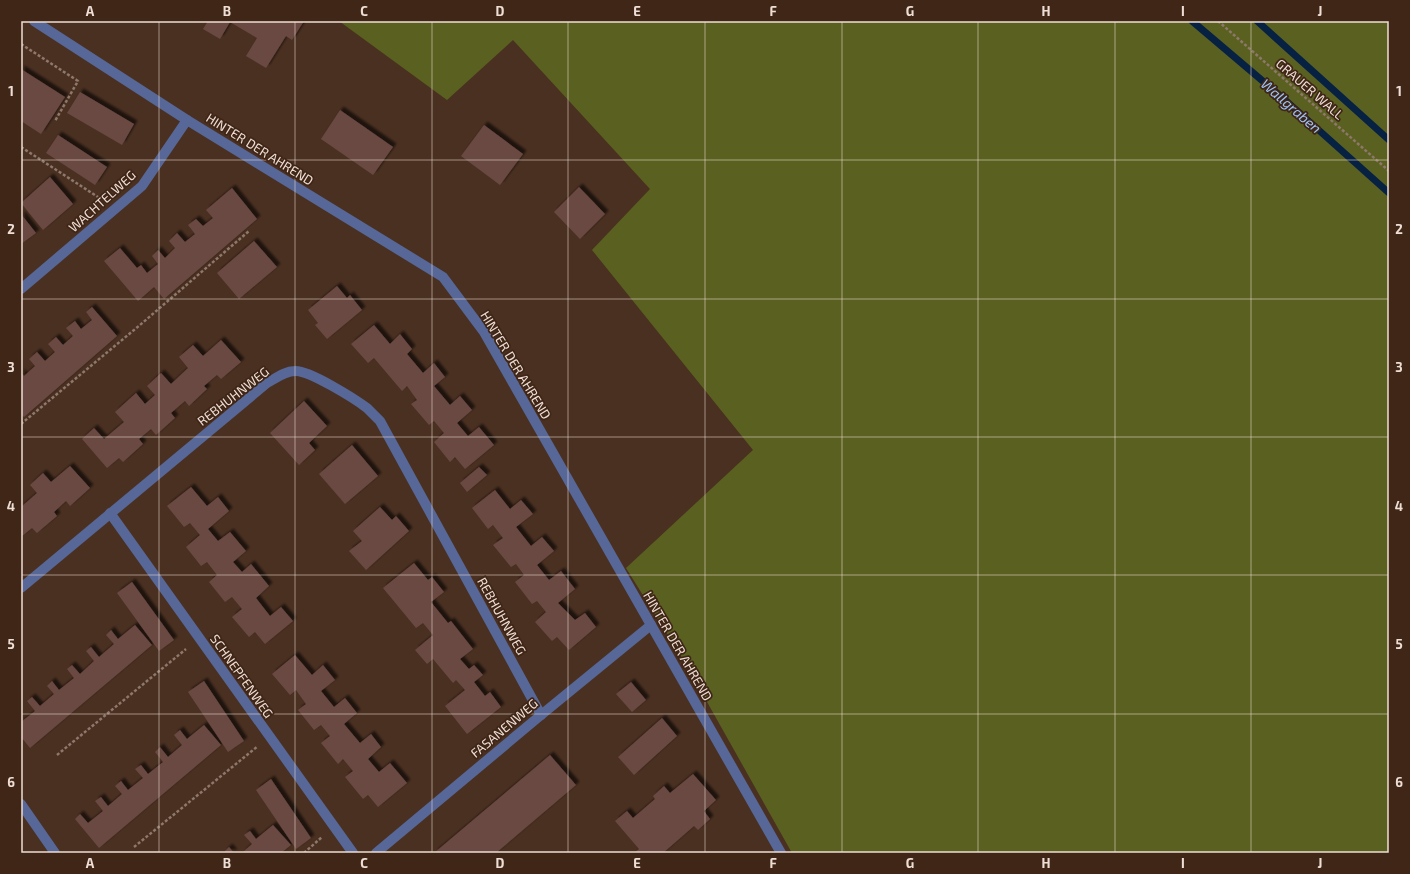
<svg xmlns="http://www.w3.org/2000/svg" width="1410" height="874" font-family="'Exo 2',sans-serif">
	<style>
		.green { fill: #5a6120 }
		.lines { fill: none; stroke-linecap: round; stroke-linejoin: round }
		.stream { stroke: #072143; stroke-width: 7 }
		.building { fill: #694943; filter: url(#shadow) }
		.path { stroke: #8e776b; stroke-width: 2.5; stroke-dasharray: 3 2; stroke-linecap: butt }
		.service { stroke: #576798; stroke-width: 10 }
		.minor { stroke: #576798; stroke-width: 10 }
		.grid { fill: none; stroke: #efded5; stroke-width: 1; stroke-opacity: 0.55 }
		.labels { text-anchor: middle; stroke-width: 3.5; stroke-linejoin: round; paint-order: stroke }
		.street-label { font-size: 13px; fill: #efded5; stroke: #3f2617 }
		.water-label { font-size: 14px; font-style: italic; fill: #9bc4fb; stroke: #3f2617 }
		.neatline { fill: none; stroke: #efded5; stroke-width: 1.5 }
		.grid-label { font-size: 13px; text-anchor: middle; font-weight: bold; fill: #efded5 }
	</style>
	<defs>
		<filter id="shadow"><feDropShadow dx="3.5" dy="-3.5" stdDeviation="1" flood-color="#0009"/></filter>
	</defs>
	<rect width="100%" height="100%" fill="#4a3021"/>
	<path class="green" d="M339,21H1389V853H792L684,661L626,568L753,450L592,250L650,189L513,40L447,100Z"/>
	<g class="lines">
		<g class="stream">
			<path d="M1192,21L1284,99L1389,193"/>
			<path d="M1257,21L1389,140"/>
		</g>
	</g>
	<g class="building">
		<path d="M208,21H304L292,40L286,36L266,68L246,56L257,38L230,22L220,39L203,29Z"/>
		<path d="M21,69L65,97L41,134L21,121Z"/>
		<path d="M80,92L134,124L122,145L67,113Z"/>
		<path d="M340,110L393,147L373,175L321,139Z"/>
		<path d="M484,125L523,154L500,185L461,156Z"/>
		<path d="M58,135L107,167L95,185L46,153Z"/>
		<path d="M50,177L73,204L43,230L21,203Z"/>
		<path d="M579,187L605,214L580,239L554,212Z"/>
		<path d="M232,188L257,219L164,299L154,287L138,301L104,261L120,248L137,268L141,265L147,273L158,264L152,256L158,250L165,258L175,248L169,241L177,233L185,242L195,234L188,225L196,219L203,226L213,218L206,210Z"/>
		<path d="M21,214L36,233L21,244Z"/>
		<path d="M254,241L277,267L239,299L217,273Z"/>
		<path d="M337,286L347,298L350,295L362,310L327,339L315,325L318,323L308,310Z"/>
		<path d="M92,307L117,336L24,417L21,414V372L24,376L35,366L29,359L37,352L45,361L55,352L48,344L56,337L63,345L73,336L66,328L75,321L81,329L92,320L86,312Z"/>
		<path d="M374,325L390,344L400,334L412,349L407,354L423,373L434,363L445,377L434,386L450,405L460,396L472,410L457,423L468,436L479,427L494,445L465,469L455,457L450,462L434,442L444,433L434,421L429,425L411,404L417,400L407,386L402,391L374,358L368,363L351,344Z"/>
		<path d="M221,340L241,362L221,379L217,375L204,386L207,389L189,406L185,401L171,413L175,418L156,435L151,429L139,439L143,444L123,462L119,458L107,468L82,439L94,428L104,439L124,422L115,412L136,393L145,404L155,395L147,386L161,373L171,384L188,368L179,357L193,345L203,356Z"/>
		<path d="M304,401L327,426L309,443L315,450L299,465L270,433Z"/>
		<path d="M352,445L378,476L345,504L319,474Z"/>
		<path d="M70,466L90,488L70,506L66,501L54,512L57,516L37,533L32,528L21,537V507L37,493L30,485L43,473L51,482Z"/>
		<path d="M479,467L487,475L467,492L460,483Z"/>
		<path d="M191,487L207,506L218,497L229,511L208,529L218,541L230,532L246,551L233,562L242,572L251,564L269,586L256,598L270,616L281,607L293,621L265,644L255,632L249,637L232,617L242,609L232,597L225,602L209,582L217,575L207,562L201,566L186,547L200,535L190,523L184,527L167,506Z"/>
		<path d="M495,490L510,509L521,500L533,514L516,527L531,546L542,537L554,551L537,565L549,580L561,571L575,589L558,603L575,620L585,613L596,627L569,650L557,637L552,641L535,622L546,612L537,601L532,604L515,582L524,575L516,564L511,567L493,545L503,538L493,525L488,529L472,508Z"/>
		<path d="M380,507L392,520L396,516L409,531L366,570L349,551L362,541L353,531Z"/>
		<path d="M414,563L428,580L432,577L444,592L431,602L448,623L451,621L473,649L460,659L469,669L474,665L483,675L474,682L485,696L490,692L501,707L467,734L445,706L465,690L456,680L453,683L433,659L427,664L415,650L433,635L423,623L416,628L383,588Z"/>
		<path d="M132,582L174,640L159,651L117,593Z"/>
		<path d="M135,625L152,645L30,748L21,737V722L35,711L27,701L32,697L40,706L54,694L47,686L52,681L59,690L74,678L67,669L72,665L80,674L94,661L86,651L91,647L99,657L114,644L106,635L111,630L118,639Z"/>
		<path d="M295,655L312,675L323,665L335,680L321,691L334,707L345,698L357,713L344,724L360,743L371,734L381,747L368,759L379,772L390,763L407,783L378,807L368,795L363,799L345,777L353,771L343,759L338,764L321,743L330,736L321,725L314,730L298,710L306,704L296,690L290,695L272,674Z"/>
		<path d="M204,681L244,741L228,752L188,692Z"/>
		<path d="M631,682L646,700L632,712L616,694Z"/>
		<path d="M662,718L677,736L634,775L618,757Z"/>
		<path d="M204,725L221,745L99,848L75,819L80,814L88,823L103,811L95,801L101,797L108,806L122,794L115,786L121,781L128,790L143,778L135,769L141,765L148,774L163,762L155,752L160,747L168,757L182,745L174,735L180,730L187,739Z"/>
		<path d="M550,755L576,785L496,853H434Z"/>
		<path d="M693,774L716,800L704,811L710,819L698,830L694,826L663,853H634L639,849L615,821L627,811L633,818L655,799L653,796L664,786L670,793Z"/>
		<path d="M271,779L311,838L296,849L256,790Z"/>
		<path d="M273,825L291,845L281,853H242L252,844L244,835L250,831L256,839Z"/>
		<path d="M229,847L234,853H225L224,852Z"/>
	</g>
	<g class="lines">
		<g class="path">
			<path d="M1218,21L1389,171"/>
			<path d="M21,44L78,81L55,121"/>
			<path d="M21,147L101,199"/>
			<path d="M21,424L140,325L249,231"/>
			<path d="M57,755L186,649"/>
			<path d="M134,847L258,746"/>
			<path d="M304,853L322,837"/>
		</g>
		<path class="service" d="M651,625L781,853"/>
		<g class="minor">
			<path d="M34,21L187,120L443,277L484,332L651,625L541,715L376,853"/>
			<path d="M21,289L142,186L187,120"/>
			<path d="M110,513L353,853"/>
			<path d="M21,588L267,383C276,378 285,371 295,371C309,370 355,399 367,408C371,412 376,417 380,421L541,715"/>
			<path d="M21,804L55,853"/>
		</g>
	</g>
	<path class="grid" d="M159,21V853M295,21V853M432,21V853M568,21V853M705,21V853M842,21V853M978,21V853M1115,21V853M1251,21V853M21,160H1389M21,299H1389M21,437H1389M21,575H1389M21,714H1389"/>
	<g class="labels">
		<g class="street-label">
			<text transform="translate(1310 89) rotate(41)" y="5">GRAUER WALL</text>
			<text transform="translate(260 149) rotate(32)" y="5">HINTER DER AHREND</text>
			<text transform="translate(102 201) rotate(-42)" y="5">WACHTELWEG</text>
			<text transform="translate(516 365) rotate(59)" y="5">HINTER DER AHREND</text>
			<text transform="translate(233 396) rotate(-38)" y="5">REBHUHNWEG</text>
			<text transform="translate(502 616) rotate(61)" y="5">REBHUHNWEG</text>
			<text transform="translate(678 646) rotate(60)" y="5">HINTER DER AHREND</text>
			<text transform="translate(242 676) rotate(55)" y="5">SCHNEPFENWEG</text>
			<text transform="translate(504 728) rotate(-40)" y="5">FASANENWEG</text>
		</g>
		<g class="water-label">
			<text transform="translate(1291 106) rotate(41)" y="5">Wallgraben</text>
		</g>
	</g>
	<rect width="1410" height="874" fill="none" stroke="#3f2617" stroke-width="44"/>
	<rect x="22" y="22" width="1366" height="830" class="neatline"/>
	<g class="grid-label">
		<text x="90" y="16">A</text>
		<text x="227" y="16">B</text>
		<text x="364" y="16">C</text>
		<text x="500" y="16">D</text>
		<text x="637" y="16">E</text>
		<text x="773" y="16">F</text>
		<text x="910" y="16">G</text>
		<text x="1046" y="16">H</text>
		<text x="1183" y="16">I</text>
		<text x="1320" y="16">J</text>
		<text x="11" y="96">1</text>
		<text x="1399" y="96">1</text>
		<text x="11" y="234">2</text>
		<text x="1399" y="234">2</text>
		<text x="11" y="372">3</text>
		<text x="1399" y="372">3</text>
		<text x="11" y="511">4</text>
		<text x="1399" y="511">4</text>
		<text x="11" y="649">5</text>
		<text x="1399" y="649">5</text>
		<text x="11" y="787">6</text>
		<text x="1399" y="787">6</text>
		<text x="90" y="868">A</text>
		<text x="227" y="868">B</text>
		<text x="364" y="868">C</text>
		<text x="500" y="868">D</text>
		<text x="637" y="868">E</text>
		<text x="773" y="868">F</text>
		<text x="910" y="868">G</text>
		<text x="1046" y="868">H</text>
		<text x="1183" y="868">I</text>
		<text x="1320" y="868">J</text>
	</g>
</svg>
